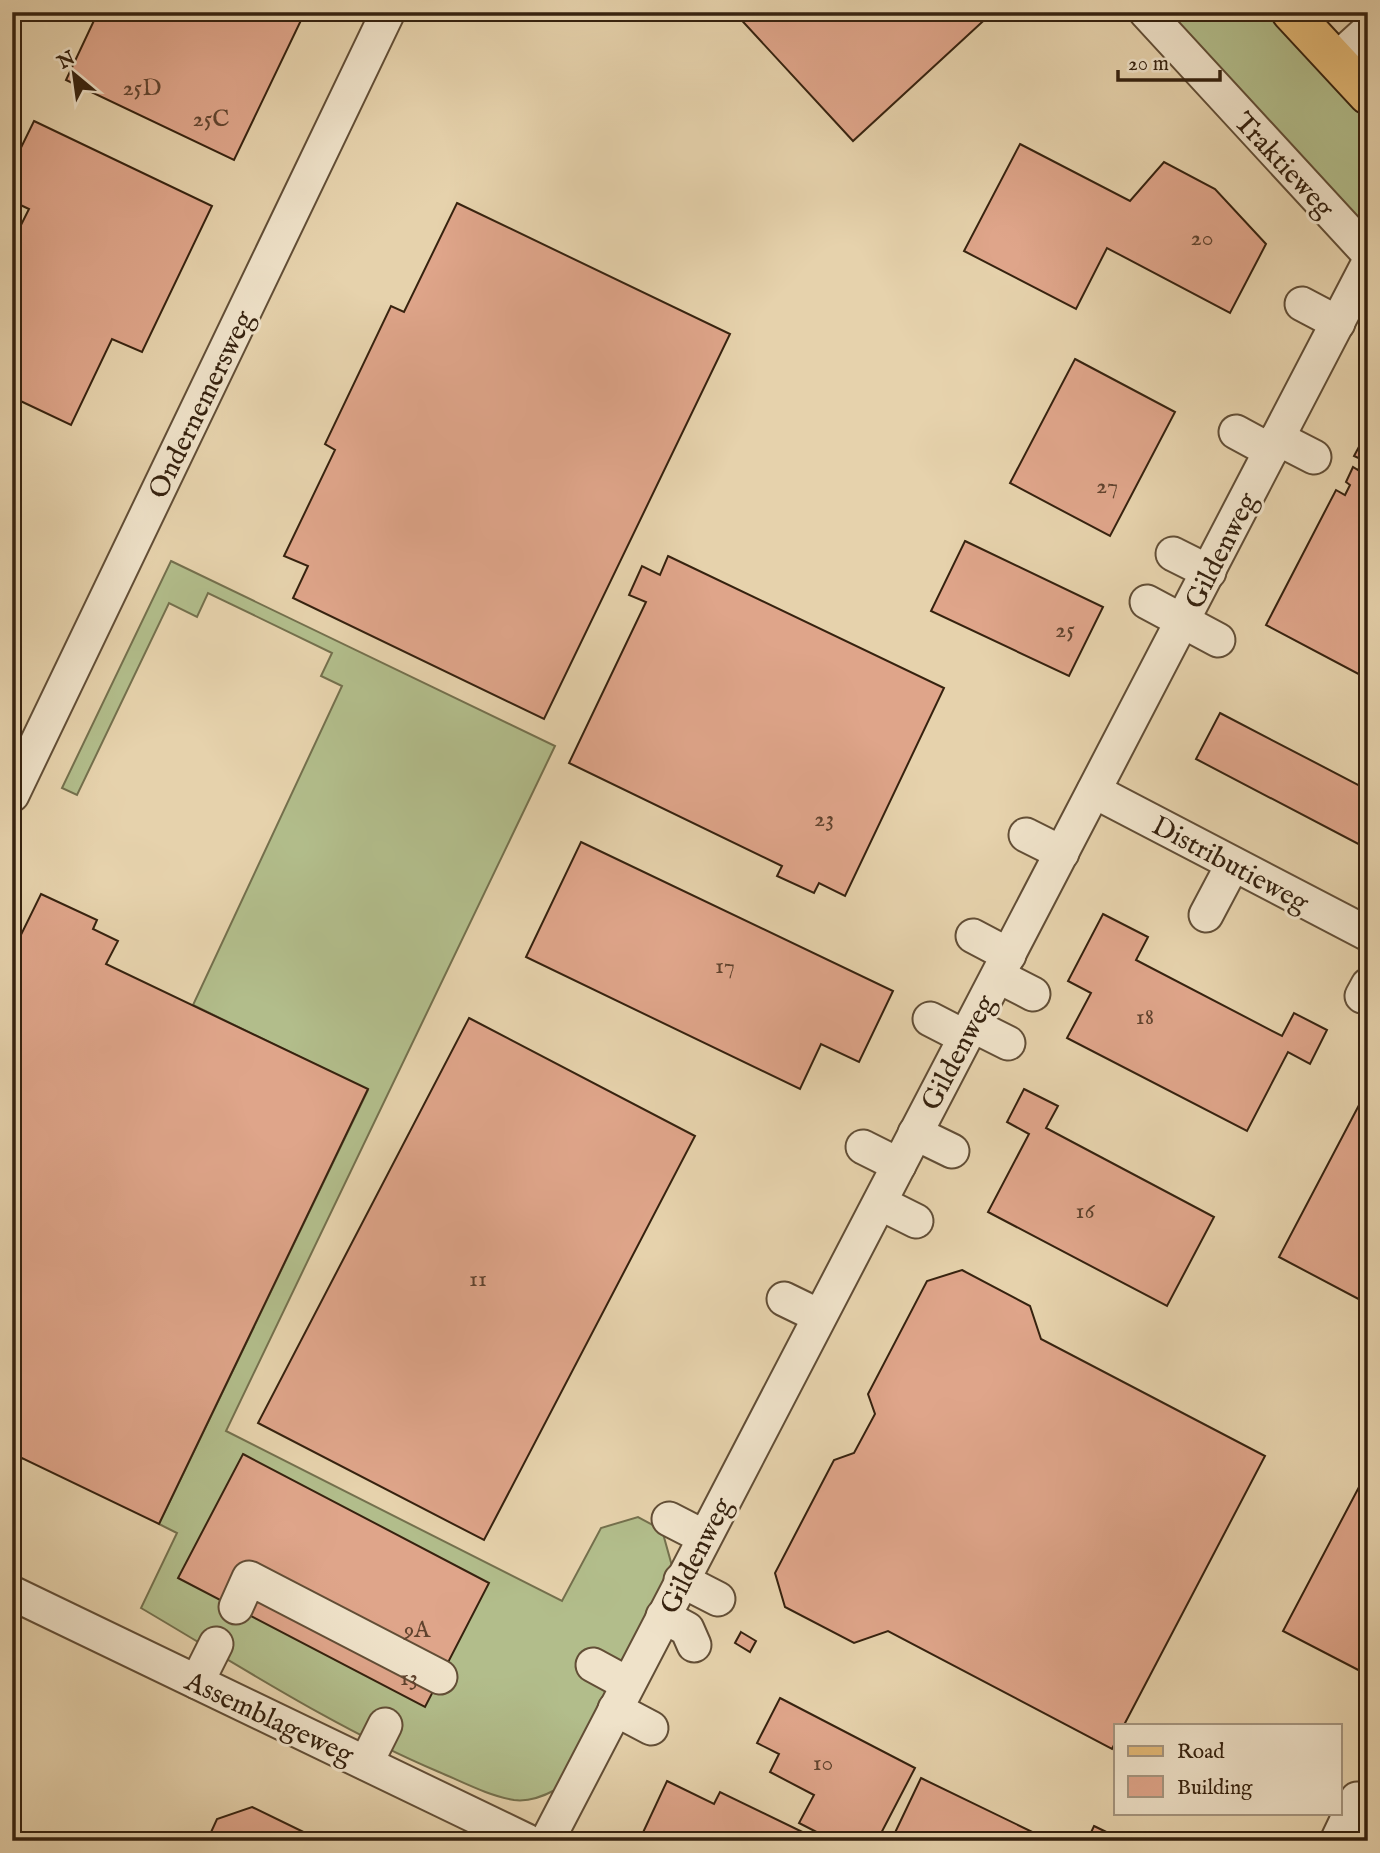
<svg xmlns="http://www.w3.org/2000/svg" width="1380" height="1853" font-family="'IM FELL English',serif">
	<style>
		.grass { fill: #b2bd8b; stroke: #74704d; stroke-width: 2 }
		.building { fill: #dfa58a; stroke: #36220f; stroke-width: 2 }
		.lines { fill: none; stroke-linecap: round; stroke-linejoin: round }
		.minor-casing { stroke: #624e36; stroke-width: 37 }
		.major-casing { stroke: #36220f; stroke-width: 42 }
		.minor { stroke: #efe2c9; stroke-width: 33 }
		.major { stroke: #e3b976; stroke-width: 38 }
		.labels { text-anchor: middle; stroke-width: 6; stroke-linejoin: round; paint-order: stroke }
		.number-label { font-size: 24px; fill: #60432e }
		.street-label { font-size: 28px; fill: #36220f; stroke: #efe2c9 }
	</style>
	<rect width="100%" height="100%" fill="#e6d2ac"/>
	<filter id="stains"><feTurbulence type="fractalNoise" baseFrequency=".00286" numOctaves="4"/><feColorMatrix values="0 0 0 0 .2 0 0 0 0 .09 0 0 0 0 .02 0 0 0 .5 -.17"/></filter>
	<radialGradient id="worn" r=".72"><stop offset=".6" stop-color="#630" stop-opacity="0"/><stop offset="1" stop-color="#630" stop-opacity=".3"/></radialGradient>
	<g class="grass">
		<path d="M1168,12H1267L1368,121V232Z"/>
		<path d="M171,561L555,746L226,1431L562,1601L601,1528L638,1517L662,1530L672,1566L555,1790C542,1797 529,1802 514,1800C489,1796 463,1782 439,1772C335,1728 238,1665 141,1608L177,1533L159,1524L368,1090L193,1005L342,686L321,676L332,653L208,593L197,617L169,603L77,795L62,788Z"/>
	</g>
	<g class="building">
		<path d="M12,12H25L12,39Z"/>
		<path d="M98,12H305L234,160L66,80Z"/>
		<path d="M734,12H993L853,141Z"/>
		<path d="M34,121L212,206L142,352L112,339L71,425L12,397V243L29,209L12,201V166Z"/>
		<path d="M1020,144L1130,201L1164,162L1215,189L1266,244L1230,313L1107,248L1076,309L964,251Z"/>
		<path d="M457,203L730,334L544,719L293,598L308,566L284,556L335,450L325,444L391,306L404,312Z"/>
		<path d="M1075,359L1175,412L1110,536L1010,483Z"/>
		<path d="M1368,430V679L1266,625L1336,490L1345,495L1350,485L1346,482L1353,467L1358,470L1363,460L1354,456Z"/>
		<path d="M965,541L1103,607L1069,676L931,611Z"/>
		<path d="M668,556L944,688L845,896L819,883L814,893L777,876L782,866L569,763L646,602L629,595L642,566L660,575Z"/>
		<path d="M1220,713L1368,790V849L1196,759Z"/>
		<path d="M581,842L893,991L859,1062L821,1044L800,1089L526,957Z"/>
		<path d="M41,894L97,920L93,929L118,941L106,964L368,1089L159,1524L22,1458L12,1477V953Z"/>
		<path d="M1103,914L1148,937L1136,960L1282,1036L1294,1013L1327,1030L1310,1064L1288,1052L1247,1131L1067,1038L1091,993L1068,981Z"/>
		<path d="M469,1018L695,1136L484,1540L258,1423Z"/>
		<path d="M1368,1088V1304L1279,1257Z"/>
		<path d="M1024,1089L1058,1106L1046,1128L1214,1217L1167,1306L988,1212L1029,1134L1007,1122Z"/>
		<path d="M962,1270L1030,1306L1041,1339L1265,1456L1124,1725H1116V1741L1112,1749L888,1631L854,1643L785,1607L775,1573L834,1460L854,1453L875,1414L868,1394L927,1281Z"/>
		<path d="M243,1454L489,1583L425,1707L178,1578Z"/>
		<path d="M1368,1470V1675L1283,1631Z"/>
		<path d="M741,1632L756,1641L750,1652L735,1643Z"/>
		<path d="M780,1698L915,1768L877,1841H834L799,1823L814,1795L770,1772L779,1754L757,1743Z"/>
		<path d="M921,1778L1051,1841H891Z"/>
		<path d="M667,1781L714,1804L720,1792L821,1841H639Z"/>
		<path d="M252,1807L322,1841H207L217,1819Z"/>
		<path d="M1094,1826L1125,1841H1087Z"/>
	</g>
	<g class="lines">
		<defs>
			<g id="minor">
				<path d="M1146,12L1368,253"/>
				<path d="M1336,60L1368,31"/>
				<path d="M1302,304L1338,323"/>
				<path d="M1236,432L1271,451"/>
				<path d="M1277,438L1314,457"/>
				<path d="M1173,554L1209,572"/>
				<path d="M1147,602L1218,640"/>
				<path d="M1094,791L1368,934"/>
				<path d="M12,795L388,12"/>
				<path d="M1026,835L1062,853"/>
				<path d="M1206,915L1233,864"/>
				<path d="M973,936L1009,955"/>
				<path d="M998,976L1033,994"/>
				<path d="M1362,996L1368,985"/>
				<path d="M930,1019L965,1037"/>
				<path d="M972,1025L1008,1043"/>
				<path d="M915,1133L952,1151"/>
				<path d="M863,1147L899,1165"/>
				<path d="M880,1203L916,1221"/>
				<path d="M784,1299L819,1316"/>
				<path d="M669,1519L704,1537"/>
				<path d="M681,1580L718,1599"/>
				<path d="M12,1593L527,1841"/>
				<path d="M236,1607L249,1578L440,1677"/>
				<path d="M663,1616L687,1629L694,1645"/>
				<path d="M593,1665L628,1684"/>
				<path d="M197,1682L216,1644"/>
				<path d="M615,1709L651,1728"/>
				<path d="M366,1763L385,1725"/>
				<path d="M547,1841L1368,264"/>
				<path d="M1337,1841L1357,1799"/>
			</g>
			<path id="major" d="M1291,12L1368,95"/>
		</defs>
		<use href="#minor" class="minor-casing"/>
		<use href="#major" class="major-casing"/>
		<use href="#minor" class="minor"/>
		<use href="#major" class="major"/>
	</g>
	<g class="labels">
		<g class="number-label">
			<text x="142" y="95">25D</text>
			<text x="211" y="126">25C</text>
			<text x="1202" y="245">20</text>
			<text x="1107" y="493">27</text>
			<text x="1065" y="637">25</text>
			<text x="824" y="826">23</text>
			<text x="725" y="973">17</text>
			<text x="1145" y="1024">18</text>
			<text x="1085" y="1218">16</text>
			<text x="478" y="1286">11</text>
			<text x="417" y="1637">9A</text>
			<text x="409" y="1685">13</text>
			<text x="823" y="1770">10</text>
		</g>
		<g class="street-label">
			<text transform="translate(1285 164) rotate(47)" y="10">Traktieweg</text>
			<text transform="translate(200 404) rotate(-64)" y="10">Ondernemersweg</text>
			<text transform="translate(1220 550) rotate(-63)" y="10">Gildenweg</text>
			<text transform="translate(1231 863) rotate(28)" y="10">Distributieweg</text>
			<text transform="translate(957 1052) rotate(-62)" y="10">Gildenweg</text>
			<text transform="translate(695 1555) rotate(-63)" y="10">Gildenweg</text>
			<text transform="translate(270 1717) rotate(25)" y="10">Assemblageweg</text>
		</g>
	</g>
	<rect width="1380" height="1853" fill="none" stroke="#e6d2ac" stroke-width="42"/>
	<rect x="14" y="14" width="1352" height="1825" fill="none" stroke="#36220f" stroke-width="3.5"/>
	<rect x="21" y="21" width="1338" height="1811" fill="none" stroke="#36220f" stroke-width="2"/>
	<rect x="1114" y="1724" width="228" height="91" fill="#efe2c9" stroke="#a5957f" stroke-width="2"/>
	<rect x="1128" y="1746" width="35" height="10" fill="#e3b976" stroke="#a5957f" stroke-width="2"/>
	<text x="1177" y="1758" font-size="21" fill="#36220f">Road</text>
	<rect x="1128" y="1776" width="35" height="21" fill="#dfa58a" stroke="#a5957f" stroke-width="2"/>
	<text x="1177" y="1794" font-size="21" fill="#36220f">Building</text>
	<g transform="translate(74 74) rotate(331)" stroke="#efe2c9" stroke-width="5" paint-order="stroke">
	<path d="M0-5L12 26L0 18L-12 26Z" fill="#36220f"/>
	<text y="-10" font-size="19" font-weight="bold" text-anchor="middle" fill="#36220f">N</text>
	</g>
	<path d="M1118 70v10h102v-10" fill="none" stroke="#36220f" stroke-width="3.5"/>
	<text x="1128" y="70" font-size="21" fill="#36220f" stroke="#efe2c9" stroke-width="5" paint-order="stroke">20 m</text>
	<rect width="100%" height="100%" filter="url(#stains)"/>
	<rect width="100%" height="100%" fill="url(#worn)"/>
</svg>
